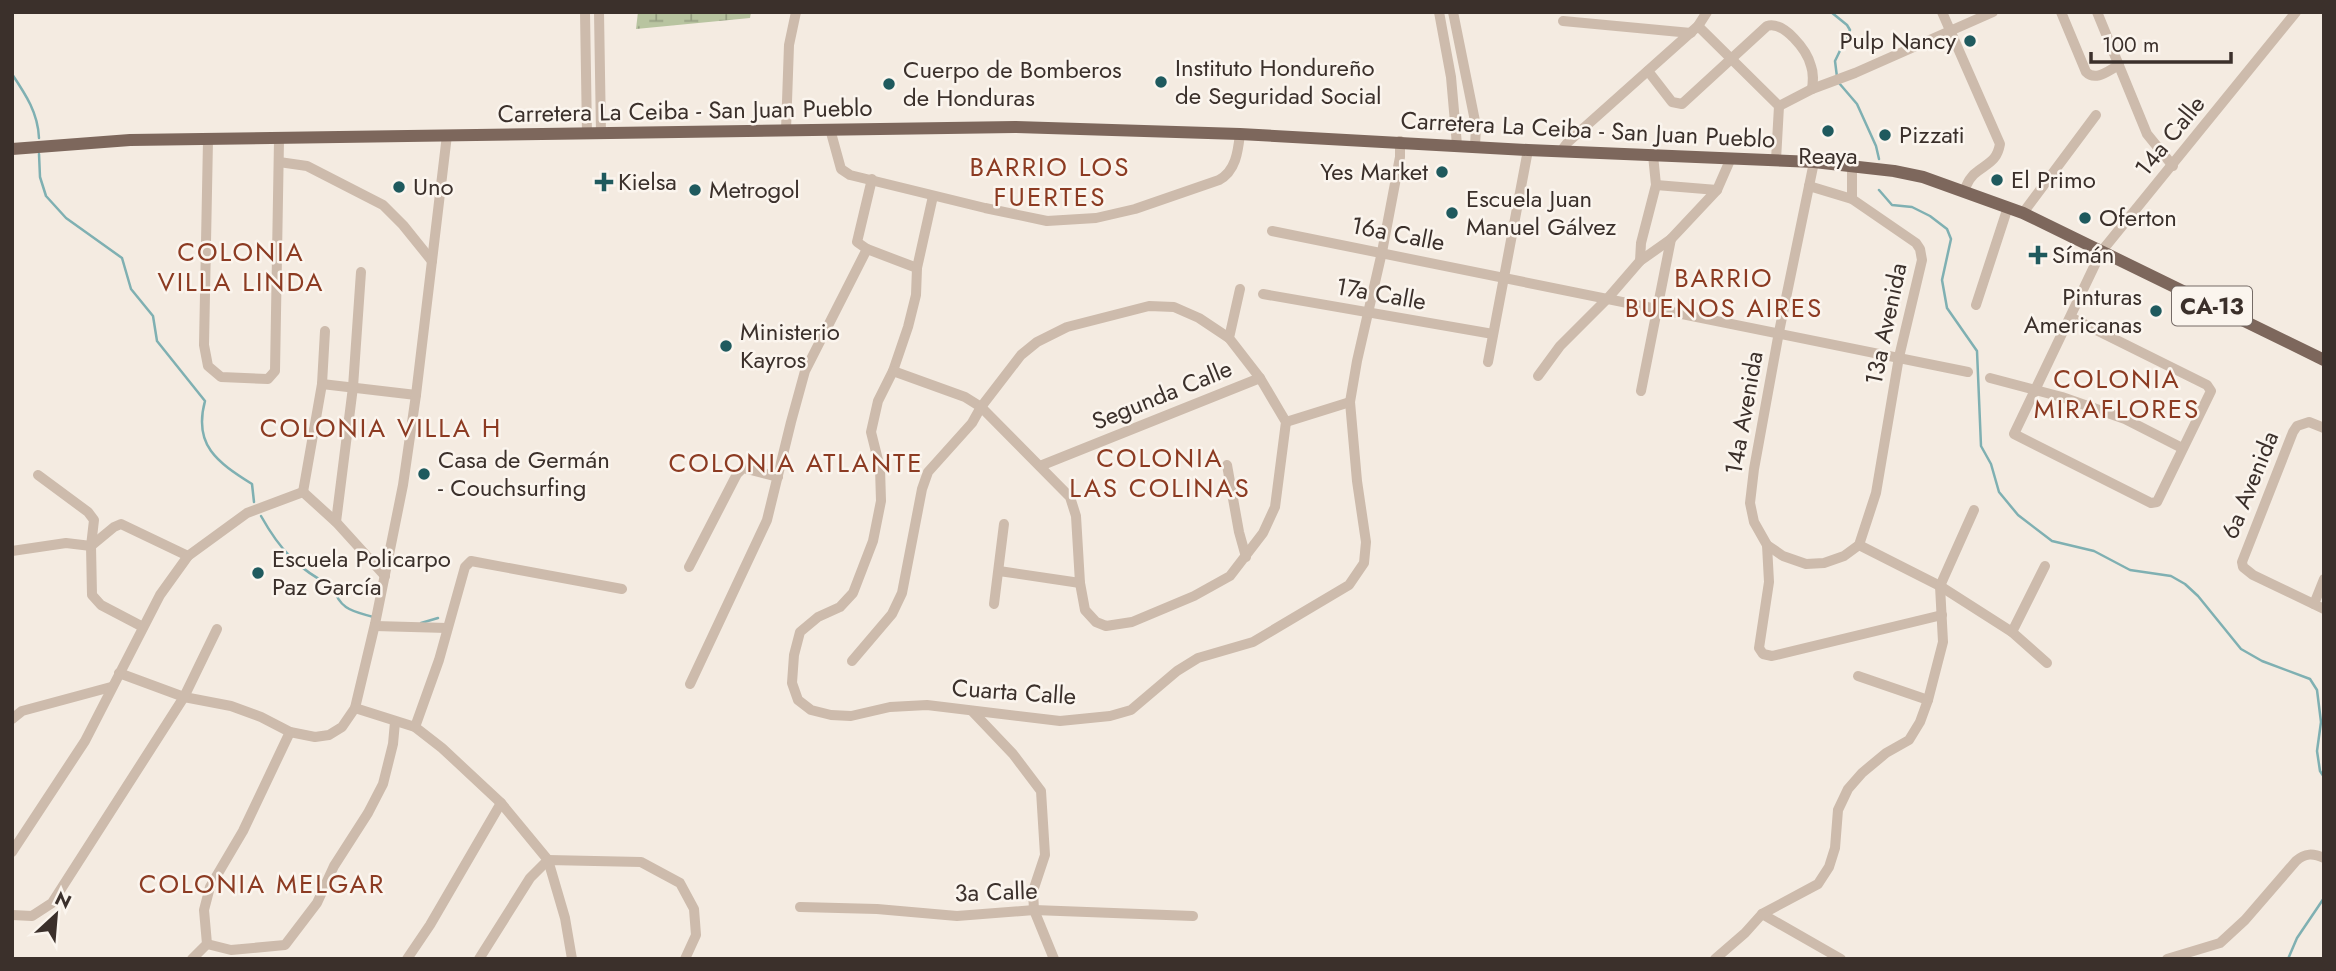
<svg xmlns="http://www.w3.org/2000/svg" width="2336" height="971" font-family="Jost,sans-serif">
	<style>
		.wetland { fill: url(#wetland-marsh) }
		.lines { fill: none; stroke-linecap: round; stroke-linejoin: round }
		.stream { stroke: #7fb0b2; stroke-width: 2.5 }
		.minor { stroke: #cdbbac; stroke-width: 10 }
		.major { stroke: #7d675c; stroke-width: 12 }
		.poi-dot { fill: #1f5a5e; stroke: #fbf5ee; stroke-width: 2.5 }
		.labels { text-anchor: middle; stroke-width: 5; stroke-linejoin: round; paint-order: stroke }
		.shield { fill: #fbf5ee; stroke: #756b66; stroke-width: 2 }
		.shield-label { font-size: 23px; font-weight: bold; fill: #3b302b }
		.poi-label { font-size: 24px; fill: #3b302b; stroke: #fbf5ee; text-anchor: start }
		.street-label { font-size: 24px; fill: #3b302b; stroke: #fbf5ee }
		.neighbourhood-label { font-size: 26px; letter-spacing: 2px; fill: #8c3b22; stroke: #fbf5ee }
	</style>
	<defs>
		<pattern id="wetland-marsh" width="20" height="14" patternUnits="userSpaceOnUse" patternTransform="scale(1.75)"><rect width="20" height="14" fill="#b8c4a0"/><path d="M1 5h8M5 5V1M11 12h8M15 12V8" fill="none" stroke="#97a083"/></pattern>
	</defs>
	<rect width="100%" height="100%" fill="#f4ebe1"/>
	<path class="wetland" d="M638,12H751L750,18L636,29Z"/>
	<g class="lines">
		<g class="stream">
			<path d="M1831,12L1847,25L1850,30L1835,61L1837,77"/>
			<path d="M12,74C26,95 38,113 39,138"/>
			<path d="M1839,83L1857,104L1876,146L1879,159"/>
			<path d="M39,154L40,177L46,196L66,218L122,258L131,289L153,316L157,341L205,401C193,445 217,462 252,484L254,502"/>
			<path d="M1879,190L1892,205L1912,207L1930,216L1947,229L1951,239L1942,280L1947,308L1977,351L1981,446L1991,464L1999,492L2018,515L2052,541L2094,551L2130,570L2171,576L2185,584L2198,596L2241,649L2262,661L2310,679L2317,690L2321,722L2317,751L2320,771L2324,777"/>
			<path d="M261,516C280,550 298,569 333,587C340,610 353,611 373,617"/>
			<path d="M421,623L438,618"/>
			<path d="M2288,959L2297,938L2324,898"/>
		</g>
		<g class="minor">
			<path d="M585,12L587,134"/>
			<path d="M599,12L601,134"/>
			<path d="M1439,12L1451,77L1457,145"/>
			<path d="M1453,12L1476,126L1475,146"/>
			<path d="M1942,12L2000,144C1997,160 1990,162 1978,171C1970,176 1967,184 1964,191"/>
			<path d="M2061,12L2086,72C2096,82 2109,70 2119,65"/>
			<path d="M2097,12L2147,134L2173,166"/>
			<path d="M1563,21L1691,33"/>
			<path d="M1698,26L1779,106L1776,160"/>
			<path d="M1648,71L1672,102L1682,104L1767,26C1784,21 1807,50 1811,66C1814,74 1813,81 1812,89"/>
			<path d="M1779,106L1812,89L1855,73L1993,12"/>
			<path d="M830,129L841,169L850,175L985,208L1047,221L1096,218L1135,209L1219,180C1236,171 1238,151 1240,134"/>
			<path d="M786,130L789,45L796,12"/>
			<path d="M208,140L204,345L208,366L221,377L268,379L275,371L279,140"/>
			<path d="M1561,151L1568,142L1698,26L1707,12"/>
			<path d="M279,162L307,166L383,205L403,225L432,261"/>
			<path d="M1814,162L1779,332L1754,469L1750,503L1754,522L1767,545L1769,582L1759,648L1763,654L1772,656L1942,615"/>
			<path d="M872,179L857,242L867,249L917,268"/>
			<path d="M1656,185L1717,190"/>
			<path d="M933,196L917,268L916,295L908,327L893,371L878,401L871,432L880,468L881,501L873,541L853,593L840,607L818,617L800,632L794,655L792,683L798,700L811,710L831,715L851,716L890,707L927,705L1060,721L1110,716L1131,710L1177,671L1198,658L1253,642L1349,585L1364,563L1366,542L1357,481L1350,402L1357,361L1382,252L1400,157V141"/>
			<path d="M1852,199V166"/>
			<path d="M2023,213L2096,115"/>
			<path d="M1272,231L1968,372"/>
			<path d="M1640,261L1641,243L1656,185L1653,155"/>
			<path d="M1263,294L1493,334"/>
			<path d="M1976,305L2008,207"/>
			<path d="M2070,317L2207,385L2211,391L2157,502L2151,503L2014,434L2101,252L2296,12"/>
			<path d="M1488,362L1528,150"/>
			<path d="M893,371L965,397L981,407L1070,497L1076,516L1080,583L1085,610L1096,622L1106,626L1132,622L1194,596L1230,576L1263,533L1275,507L1286,422L1260,378L1229,338L1240,289"/>
			<path d="M1538,376L1560,346L1608,298L1640,261L1671,239L1717,190L1731,158"/>
			<path d="M1990,378L2062,397L2125,419L2182,448"/>
			<path d="M322,384L416,395"/>
			<path d="M1641,391L1671,239"/>
			<path d="M1286,422L1350,402"/>
			<path d="M2324,428L2309,422L2297,426L2293,432L2242,562L2243,567L2253,575L2324,609"/>
			<path d="M1227,465L1239,532L1246,557"/>
			<path d="M1040,466L1260,378"/>
			<path d="M38,475L88,512L94,520L91,546L92,595L101,605L143,627"/>
			<path d="M303,492L322,384L325,331"/>
			<path d="M303,492L336,522L385,576"/>
			<path d="M336,522L353,387L361,272"/>
			<path d="M1767,545L1783,556L1806,564L1824,563L1844,556L1859,545L1876,493L1899,357L1922,260L1920,249L1916,243L1852,199L1809,186"/>
			<path d="M1859,545L1940,586L2012,632L2047,663"/>
			<path d="M12,551L66,543L91,546L114,527L121,524L188,556"/>
			<path d="M689,567L737,474L743,468L778,477"/>
			<path d="M999,571L1080,583"/>
			<path d="M994,604L1004,524"/>
			<path d="M2314,604L2324,579"/>
			<path d="M375,626L447,628"/>
			<path d="M2012,632L2045,566"/>
			<path d="M852,661L892,614L902,593L922,489L928,472L972,423L981,407L1021,355L1037,342L1067,327L1149,306L1174,307L1199,318L1229,338"/>
			<path d="M119,673L184,697L231,706L261,717L290,732L315,737L329,735L342,727L355,708L375,624L403,485L416,395L447,135"/>
			<path d="M1858,676L1928,700"/>
			<path d="M690,684L767,520L791,422L805,371L867,249"/>
			<path d="M355,708L415,727L442,748L501,803L548,860L565,918L572,959"/>
			<path d="M973,712L1013,754L1041,791L1045,855L1033,891L1034,910L1054,959"/>
			<path d="M12,719L22,711L111,687"/>
			<path d="M415,727L439,660L465,567L471,561L622,589"/>
			<path d="M12,852L85,741L160,595L188,556L247,513L303,492"/>
			<path d="M800,907L877,909L957,916L1034,910L1193,916"/>
			<path d="M1762,914L1841,959"/>
			<path d="M12,915L32,916L52,903L184,697L217,629"/>
			<path d="M207,944L231,950L285,945L317,903L334,866L368,813L383,784L393,744L395,722"/>
			<path d="M192,959L207,944L204,910L210,887L243,831L290,732"/>
			<path d="M407,959L430,925L501,803"/>
			<path d="M479,959L530,878L548,860L641,862L680,883L694,909L696,935L685,959"/>
			<path d="M1715,959L1745,933L1762,914L1818,884L1829,867L1835,848L1838,810L1848,789L1862,773L1886,753L1909,740L1920,722L1928,700L1943,642L1940,586L1974,510"/>
			<path d="M2167,959L2220,943L2245,920L2296,861C2305,853 2313,853 2324,858"/>
		</g>
		<path class="major" d="M12,149L130,140L1015,127L1240,134L1528,150L1814,162L1894,171L1923,177L2023,213L2324,360"/>
	</g>
	<g class="poi-dot">
		<circle cx="1970" cy="41" r="7"/>
		<circle cx="1161" cy="82" r="7"/>
		<circle cx="889" cy="84" r="7"/>
		<circle cx="1828" cy="131" r="7"/>
		<circle cx="1885" cy="135" r="7"/>
		<circle cx="1442" cy="172" r="7"/>
		<circle cx="1997" cy="180" r="7"/>
		<path d="M600.5 171.5h7v7h7v7h-7v7h-7v-7h-7v-7h7z"/>
		<circle cx="399" cy="187" r="7"/>
		<circle cx="695" cy="190" r="7"/>
		<circle cx="1452" cy="213" r="7"/>
		<circle cx="2085" cy="218" r="7"/>
		<path d="M2034.5 244.5h7v7h7v7h-7v7h-7v-7h-7v-7h7z"/>
		<circle cx="2156" cy="311" r="7"/>
		<circle cx="726" cy="346" r="7"/>
		<circle cx="424" cy="474" r="7"/>
		<circle cx="258" cy="573" r="7"/>
	</g>
	<g class="labels">
		<rect class="shield" x="2172" y="286.5" width="80" height="39" rx="5"/>
		<g class="shield-label">
			<text x="2212" y="314">CA-13</text>
		</g>
		<g class="poi-label">
			<text x="1956" y="49" text-anchor="end">Pulp Nancy</text>
			<text x="1175" y="76">Instituto Hondureño<tspan x="1175" dy="28">de Seguridad Social</tspan></text>
			<text x="903" y="78">Cuerpo de Bomberos<tspan x="903" dy="28">de Honduras</tspan></text>
			<text x="1899" y="143">Pizzati</text>
			<text x="1828" y="164" text-anchor="middle">Reaya</text>
			<text x="1428" y="180" text-anchor="end">Yes Market</text>
			<text x="2011" y="188">El Primo</text>
			<text x="618" y="190">Kielsa</text>
			<text x="413" y="195">Uno</text>
			<text x="709" y="198">Metrogol</text>
			<text x="1466" y="207">Escuela Juan<tspan x="1466" dy="28">Manuel Gálvez</tspan></text>
			<text x="2099" y="226">Oferton</text>
			<text x="2052" y="263">Símán</text>
			<text x="2142" y="305" text-anchor="end">Pinturas<tspan x="2142" dy="28">Americanas</tspan></text>
			<text x="740" y="340">Ministerio<tspan x="740" dy="28">Kayros</tspan></text>
			<text x="438" y="468">Casa de Germán<tspan x="438" dy="28">- Couchsurfing</tspan></text>
			<text x="272" y="567">Escuela Policarpo<tspan x="272" dy="28">Paz García</tspan></text>
		</g>
		<g class="street-label">
			<text transform="translate(685 111) rotate(-1)" y="8">Carretera La Ceiba - San Juan Pueblo</text>
			<text transform="translate(1588 130) rotate(3)" y="8">Carretera La Ceiba - San Juan Pueblo</text>
			<text transform="translate(2170 136) rotate(-51)" y="8">14a Calle</text>
			<text transform="translate(1398 234) rotate(11)" y="8">16a Calle</text>
			<text transform="translate(1381 294) rotate(10)" y="8">17a Calle</text>
			<text transform="translate(1886 324) rotate(-78)" y="8">13a Avenida</text>
			<text transform="translate(1162 395) rotate(-22)" y="8">Segunda Calle</text>
			<text transform="translate(1744 413) rotate(-80)" y="8">14a Avenida</text>
			<text transform="translate(2250 485) rotate(-68)" y="8">6a Avenida</text>
			<text transform="translate(1014 692) rotate(4)" y="8">Cuarta Calle</text>
			<text transform="translate(996 892) rotate(-2)" y="8">3a Calle</text>
		</g>
		<g class="neighbourhood-label">
			<text x="1050" y="176">BARRIO LOS<tspan x="1050" dy="30">FUERTES</tspan></text>
			<text x="241" y="261">COLONIA<tspan x="241" dy="30">VILLA LINDA</tspan></text>
			<text x="1724" y="287">BARRIO<tspan x="1724" dy="30">BUENOS AIRES</tspan></text>
			<text x="2117" y="388">COLONIA<tspan x="2117" dy="30">MIRAFLORES</tspan></text>
			<text x="381" y="437">COLONIA VILLA H</text>
			<text x="1160" y="467">COLONIA<tspan x="1160" dy="30">LAS COLINAS</tspan></text>
			<text x="796" y="472">COLONIA ATLANTE</text>
			<text x="262" y="893">COLONIA MELGAR</text>
		</g>
	</g>
	<rect width="2336" height="971" fill="none" stroke="#3b302b" stroke-width="28"/>
	<g transform="translate(56 915) rotate(26)" stroke="#fbf5ee" stroke-width="5" paint-order="stroke">
	<path d="M0-5L12 26L0 18L-12 26Z" fill="#3b302b"/>
	<text y="-10" font-size="19" font-weight="bold" text-anchor="middle" fill="#3b302b">N</text>
	</g>
	<path d="M2091 52v10h140v-10" fill="none" stroke="#3b302b" stroke-width="3.5"/>
	<text x="2102" y="52" font-size="21" fill="#3b302b" stroke="#fbf5ee" stroke-width="5" paint-order="stroke">100 m</text>
</svg>
